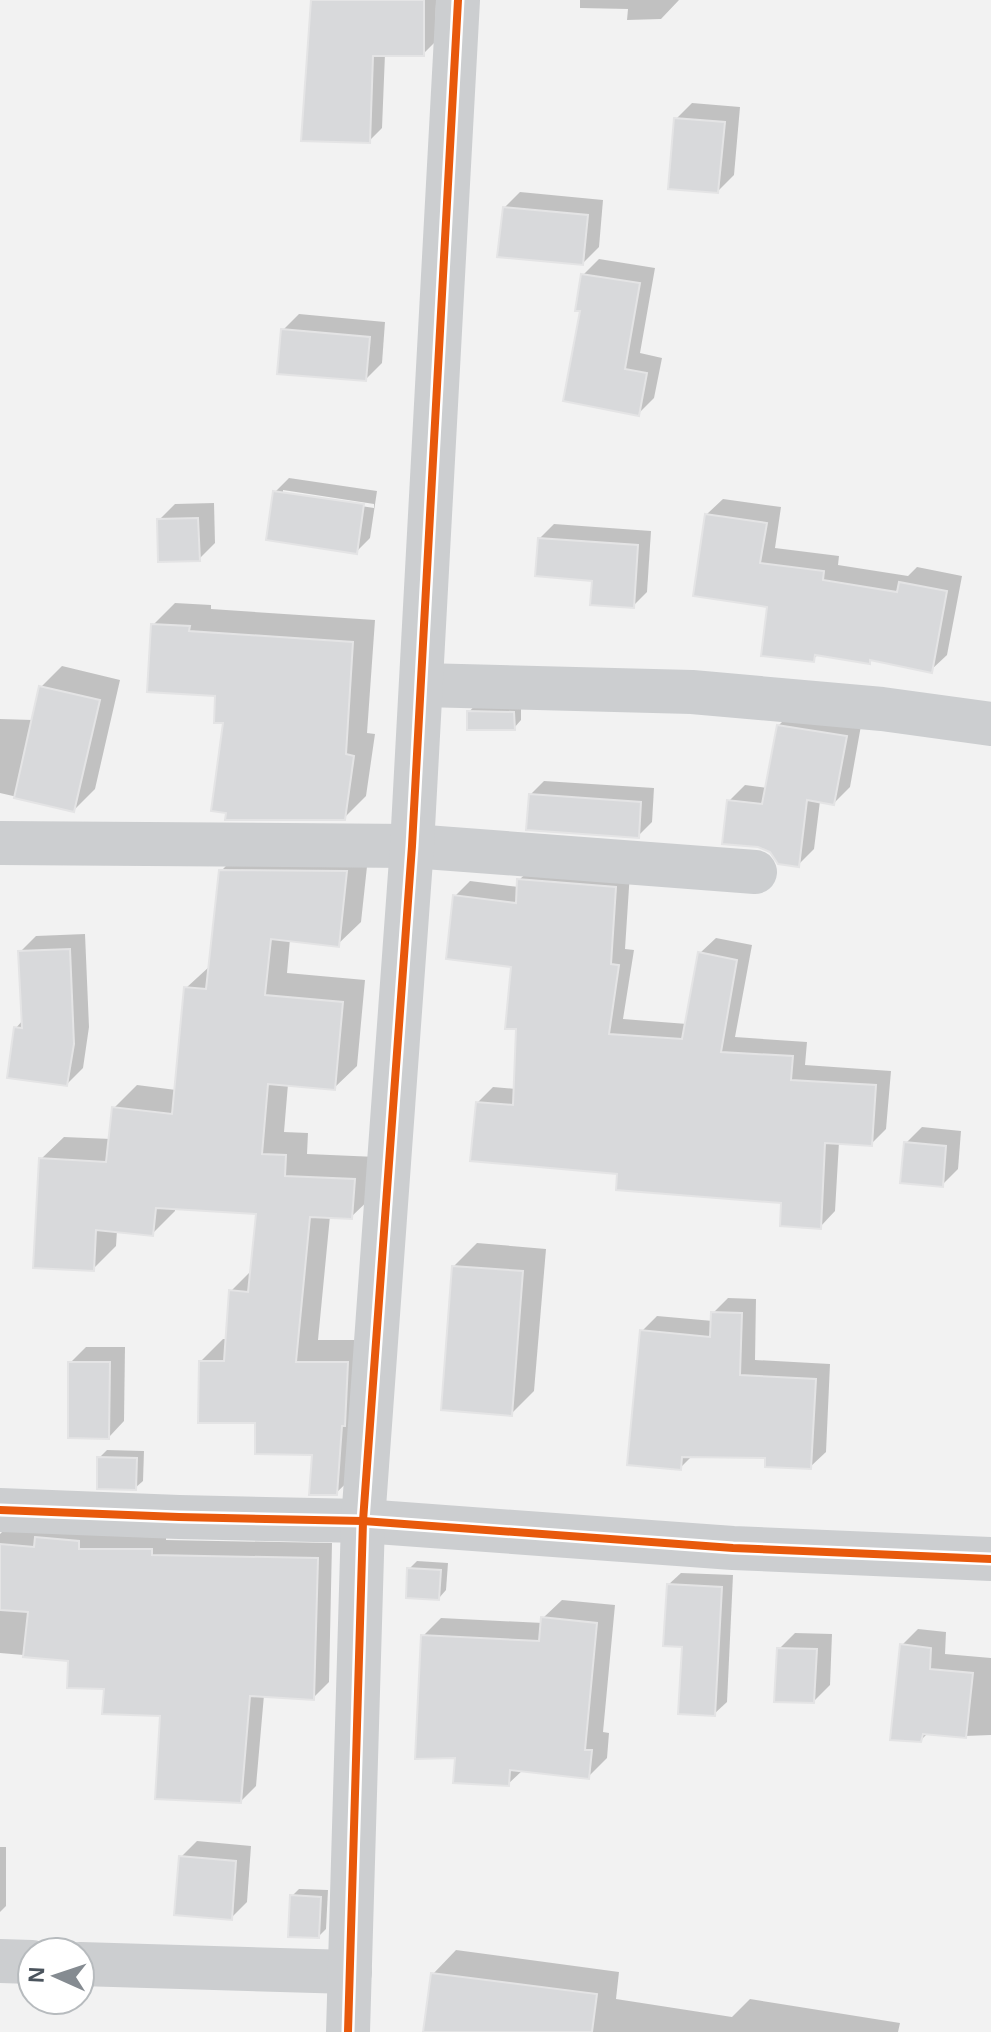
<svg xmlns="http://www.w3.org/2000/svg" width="991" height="2032" font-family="Helvetica,sans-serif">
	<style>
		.shadow { fill: #0003; fill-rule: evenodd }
		.building { fill: #d8d9db; stroke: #e4e4e5; stroke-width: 2 }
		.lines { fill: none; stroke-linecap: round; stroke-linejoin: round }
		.street { stroke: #ccced0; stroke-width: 44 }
		.cycleway-casing { stroke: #fff; stroke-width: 13 }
		.cycleway { stroke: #e8590c; stroke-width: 8 }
	</style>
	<rect width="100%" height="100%" fill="#f2f2f2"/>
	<g class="shadow">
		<path d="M312,0H438L436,3L435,42L423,54H385L382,128L369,141Z"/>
		<path d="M580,0H679L661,19L627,20L628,9L580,8Z"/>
		<path d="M692,103L740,107L734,175L718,191L676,119Z"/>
		<path d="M520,192L603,200L599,247L583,263L504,208Z"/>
		<path d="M599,259L655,268L640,353L662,358L654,398L638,414L582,310L583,275Z"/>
		<path d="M299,314L385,322L382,363L366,379L283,330Z"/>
		<path d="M289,478L377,491L370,538L356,552L275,492ZM283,490L374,504V508L283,494Z"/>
		<path d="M723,499L781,507L775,548L839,556L838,565L908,576L917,567L962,576L947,655L931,670L872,658L869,662L819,654L813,659L769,605L707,514Z"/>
		<path d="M214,503L215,543L199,559L159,520L175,504Z"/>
		<path d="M554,524L651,531L647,592L633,606L594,579L540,538Z"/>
		<path d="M175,603L211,605V609L375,620L367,733L375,734L366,796L344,818L226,722L217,694L153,625Z"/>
		<path d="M62,666L120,680L95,789L74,810L0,793V719L33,720L41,687Z"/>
		<path d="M476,704L521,706V720L514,728L469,712Z"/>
		<path d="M794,710L862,720L850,787L834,803L820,801L814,849L798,865L729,801L745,785L767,788L778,726Z"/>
		<path d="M544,781L654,788L652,822L638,836L530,795Z"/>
		<path d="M244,848H369L361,922L338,944L290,939L287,973L365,980L357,1066L334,1088L288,1084L284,1132L308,1133L307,1154L377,1157L374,1195L351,1217L330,1216L318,1340H370L359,1471L336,1493L314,1453L257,1422L201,1361L223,1339H227L231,1291L252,1270L258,1212L175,1207V1211L152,1234L117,1230L116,1246L93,1269L41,1159L64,1137L111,1139L114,1108L137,1085L176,1090L186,988L210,966L221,871Z"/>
		<path d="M535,865L630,872L625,949L634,950L623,1019L687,1024L700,953L716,938L752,945L735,1037L807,1042L805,1065L891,1071L886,1129L871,1144L839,1142L835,1211L820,1227L784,1201L478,1102L493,1087L516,1089L518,1028L514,965L455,896L470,881L519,887V880Z"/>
		<path d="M85,934L89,1027L83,1068L67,1084L16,1028L23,1020L20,952L36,936Z"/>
		<path d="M922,1127L961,1131L958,1169L942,1185L906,1143Z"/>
		<path d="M477,1243L546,1249L534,1391L511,1414L454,1266Z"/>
		<path d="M728,1298L756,1299L755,1360L830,1364L826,1452L810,1467L767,1456L693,1455L680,1468L642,1331L657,1316L713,1321V1313Z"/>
		<path d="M86,1347H125L124,1421L109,1437L70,1363Z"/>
		<path d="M107,1450L144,1451L143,1481L135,1488L99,1458Z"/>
		<path d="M6,1528L166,1534V1540L332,1543L329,1682L313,1698L264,1695L256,1786L241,1801L162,1714L106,1687L70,1659L0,1653V1534Z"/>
		<path d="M417,1561L448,1563L446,1590L439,1598L409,1569Z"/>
		<path d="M681,1573L733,1575L727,1702L714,1714L684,1645L668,1585Z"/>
		<path d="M562,1600L615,1605L603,1732L609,1733L607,1758L588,1777L523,1770L508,1784L457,1756L423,1636L441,1618L543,1623V1618Z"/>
		<path d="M918,1629L946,1632L945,1654L991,1658V1735L965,1736L929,1732L921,1740L902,1645Z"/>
		<path d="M795,1633L832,1634L830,1685L814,1701L779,1649Z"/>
		<path d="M197,1841L251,1846L247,1902L231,1918L181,1857Z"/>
		<path d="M0,1847H6V1906L0,1912Z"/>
		<path d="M299,1889L328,1890L326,1929L319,1936L292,1896Z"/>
		<path d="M456,1950L619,1972L616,1999L732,2017L750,1999L900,2023L898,2032H425L433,1974Z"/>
	</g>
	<g class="building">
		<path d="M311,0H424V56H373L370,143L301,141Z"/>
		<path d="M674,118L725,122L718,193L668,189Z"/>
		<path d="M503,207L588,215L583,265L497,257Z"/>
		<path d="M581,274L640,283L625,369L647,373L639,416L563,401L580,311H575Z"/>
		<path d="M281,329L370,337L366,381L277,374Z"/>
		<path d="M273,491L364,504L357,554L266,540Z"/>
		<path d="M705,514L767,523L760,563L824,571L823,580L897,592L899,582L947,591L932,673L870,660V664L815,655L814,662L761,656L767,607L693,596Z"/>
		<path d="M198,518L200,561L158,562L157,519Z"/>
		<path d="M538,538L638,545L634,608L590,605L592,581L535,576Z"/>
		<path d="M151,624L190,626L189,631L353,642L346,754L354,756L345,820H225L226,813L211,811L223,723H214L215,696L147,692Z"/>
		<path d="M39,686L100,700L74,812L14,798Z"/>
		<path d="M467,711L514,712L515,730H467Z"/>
		<path d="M777,725L847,736L834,805L807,800L799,867L778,864L770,852L758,847L722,844L727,800L762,804Z"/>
		<path d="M529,794L641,802L639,838L526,830Z"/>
		<path d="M219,870L347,871L339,947L271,939L265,995L343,1002L335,1090L268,1084L262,1154L286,1155L285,1176L355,1179L352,1219L310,1217L296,1362H348L345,1426H342L337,1495H309L312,1455L255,1454V1423H198L199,1361H224L229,1290L248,1292L256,1214L156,1208L153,1236L96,1230L94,1271L33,1268L39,1158L106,1162L112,1107L172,1114L184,987L206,989Z"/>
		<path d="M517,879L616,887L611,964L619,965L609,1034L682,1039L698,952L737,960L721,1052L793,1056L791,1080L876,1085L872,1146L825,1143L821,1229L780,1226L781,1203L616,1190L617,1174L470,1161L476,1102L513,1105L516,1029H505L511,967L446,959L453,895L516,903Z"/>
		<path d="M70,949L74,1044L67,1086L7,1078L14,1027L22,1028L18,951Z"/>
		<path d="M904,1142L946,1146L943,1187L900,1183Z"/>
		<path d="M452,1266L523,1271L512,1416L441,1410Z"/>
		<path d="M711,1312L742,1313L740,1375L816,1379L811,1469L765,1467V1458L682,1457L681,1470L627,1465L640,1330L710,1337Z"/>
		<path d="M68,1362H110L109,1439L68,1438Z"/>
		<path d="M97,1457L137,1458L136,1490L97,1489Z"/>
		<path d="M35,1537L79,1541V1549H152V1555L318,1558L314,1700L250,1696L241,1803L155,1799L160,1716L102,1714L104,1689L67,1688L68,1661L23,1657L28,1612L0,1610V1544L34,1547Z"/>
		<path d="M407,1568L441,1570L439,1600L406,1598Z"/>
		<path d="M667,1584L722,1587L715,1716L678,1714L682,1647L663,1646Z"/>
		<path d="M541,1617L597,1623L585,1750H592L589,1779L510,1770L509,1786L453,1783L455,1758L415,1759L421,1635L539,1641Z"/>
		<path d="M900,1644L931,1648L930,1669L973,1673L966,1738L923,1734L921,1742L890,1740Z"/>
		<path d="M777,1648L817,1649L814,1703L774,1702Z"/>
		<path d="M179,1856L236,1861L232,1920L174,1915Z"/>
		<path d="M290,1895L321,1897L319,1938L288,1937Z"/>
		<path d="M431,1973L597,1994L592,2032H423Z"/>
	</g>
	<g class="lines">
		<g class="street">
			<path d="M422,685L692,692L882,709L991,724"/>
			<path d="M0,843L412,846L755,872"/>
			<path d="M0,1510L179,1517L363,1521L733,1548L991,1559"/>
			<path d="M0,1961L32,1962"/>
			<path d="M80,1964L350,1972"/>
			<path d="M348,2032L363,1521L412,846L458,0"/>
		</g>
		<defs>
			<g id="cycleway">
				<path d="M0,1510L179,1517L363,1521L733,1548L991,1559"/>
				<path d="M348,2032L363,1521L412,846L458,0"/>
			</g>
		</defs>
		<use href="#cycleway" class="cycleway-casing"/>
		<use href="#cycleway" class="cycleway"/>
	</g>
	<g transform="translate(56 1976) rotate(273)"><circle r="38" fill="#ffffff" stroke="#b7bbbe" stroke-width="2"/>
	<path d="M0-6L14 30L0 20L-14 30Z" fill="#858b91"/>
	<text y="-12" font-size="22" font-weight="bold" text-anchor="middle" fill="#4b545d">N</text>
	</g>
</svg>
